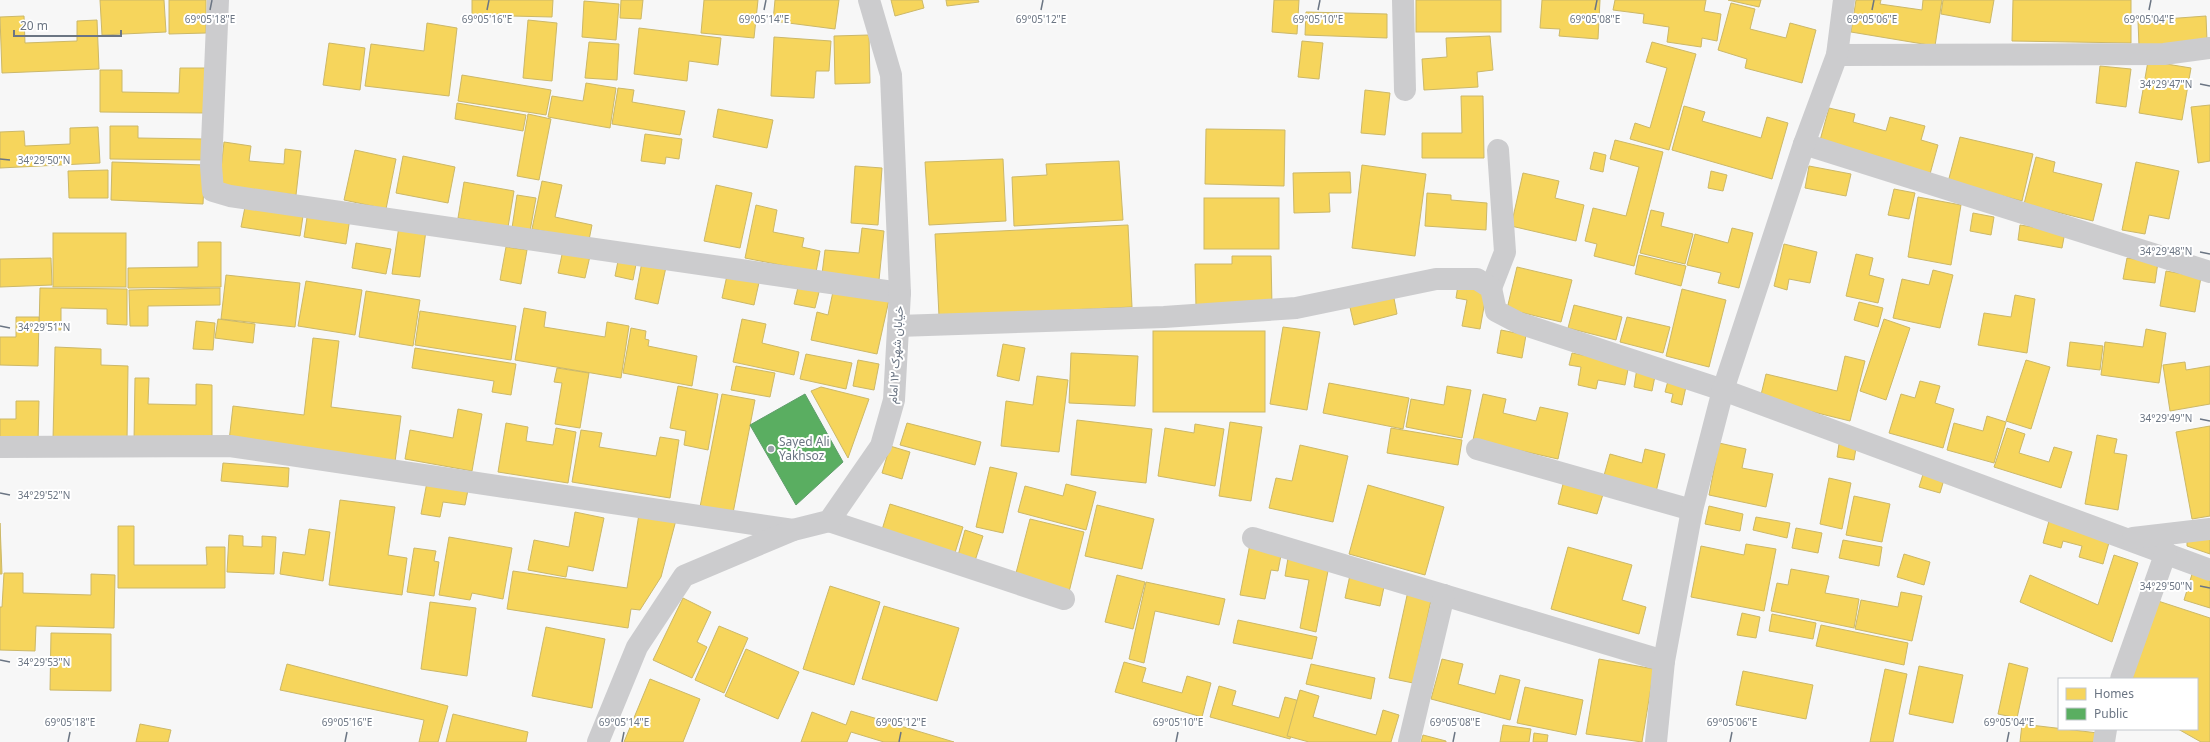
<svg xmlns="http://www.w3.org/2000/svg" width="2210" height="742" font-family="'Noto Sans',Vazirmatn,sans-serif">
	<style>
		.homes { fill: #f6d55c; stroke: #ccb868 }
		.public { fill: #5aae61; stroke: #5f9d6b }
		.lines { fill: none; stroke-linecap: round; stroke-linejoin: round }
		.minor { stroke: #ccccce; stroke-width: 22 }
		.ticks { fill: none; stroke: #6b7583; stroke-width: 1.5 }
		.poi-dot { fill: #9ca2ac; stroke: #fff; stroke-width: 1.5 }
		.labels { text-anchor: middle; stroke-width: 4; stroke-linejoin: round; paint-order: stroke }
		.street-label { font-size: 12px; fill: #6b7583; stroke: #fff }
		.poi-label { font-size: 12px; fill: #6b7583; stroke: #fff; text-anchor: start }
		.ticks-label { font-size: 10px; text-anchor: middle; fill: #6b7583; stroke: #fff; stroke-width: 4; stroke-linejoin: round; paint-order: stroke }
	</style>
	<rect width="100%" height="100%" fill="#f7f7f7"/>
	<g class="homes">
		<path d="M100,0H164L166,32L102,35Z"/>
		<path d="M169,0H206V33L169,34Z"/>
		<path d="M472,0H553L552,17L472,15Z"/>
		<path d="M621,0H643L641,19L620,18Z"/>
		<path d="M704,0H758L754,38L701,33Z"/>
		<path d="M775,0H839L835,29L773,21Z"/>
		<path d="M891,0H922L924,8L895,16Z"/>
		<path d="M946,0H978L979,2L947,6Z"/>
		<path d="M1274,0H1299L1297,34L1272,32Z"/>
		<rect x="1416" y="0" width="85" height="32"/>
		<path d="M1542,0H1600L1598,39L1559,36L1560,29L1540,28Z"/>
		<path d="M1615,0H1706L1704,11L1721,14L1717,41L1702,38L1701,47L1667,42L1669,27L1643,23L1644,14L1613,10Z"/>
		<path d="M1728,0H1761L1759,7Z"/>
		<path d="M1856,0H1881L1880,4L1922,10L1923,0H1942L1935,46L1851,32Z"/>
		<path d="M1943,0H1994L1990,23L1941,14Z"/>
		<path d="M2013,0H2131V43L2012,41Z"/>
		<path d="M584,1L619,4L616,40L582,37Z"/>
		<path d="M1731,3L1755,9L1750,29L1786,38L1790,23L1816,30L1802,83L1745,68L1747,59L1718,50Z"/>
		<path d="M1306,12L1387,14V38L1305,35Z"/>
		<path d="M24,16L25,43L77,41V21L97,20L99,69L2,73L0,17Z"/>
		<path d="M2206,16L2207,41L2139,46L2138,21Z"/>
		<path d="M528,20L557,23L552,81L523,78Z"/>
		<path d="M427,23L457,28L449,96L365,86L371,44L424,51Z"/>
		<path d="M639,28L721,38L718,65L689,61L687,81L634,74Z"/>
		<path d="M869,35L870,83L835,84L834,36Z"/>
		<path d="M1490,36L1493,70L1477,72L1478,87L1424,90L1422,59L1447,57L1446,38Z"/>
		<path d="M774,37L831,41L829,71H816L814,98L771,96Z"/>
		<path d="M1302,41L1323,43L1319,79L1298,77Z"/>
		<path d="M589,42L619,44L617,80L585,78Z"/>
		<path d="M1652,42L1696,54L1669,150L1630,139L1635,123L1650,128L1667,68L1646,62Z"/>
		<path d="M329,43L365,48L360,90L323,85Z"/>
		<path d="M2148,61L2191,68L2182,120L2139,113Z"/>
		<path d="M2100,66L2131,69L2126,107L2096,103Z"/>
		<path d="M180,68H206L205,113L100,112V70H122V92L179,93Z"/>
		<path d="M462,75L551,90L546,115L458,101Z"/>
		<path d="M586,83L616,88L610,128L548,117L552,96L583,101Z"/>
		<path d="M618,88L634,90L632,102L685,111L680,135L612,124Z"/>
		<path d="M1365,90L1390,93L1385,135L1361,133Z"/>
		<path d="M1461,96H1483L1484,158H1422V133H1462Z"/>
		<path d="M457,103L526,115L523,131L455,119Z"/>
		<path d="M2210,105V161L2198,163L2191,107Z"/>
		<path d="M1684,106L1705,112L1702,121L1761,138L1767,117L1788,123L1772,179L1672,150Z"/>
		<path d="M1829,108L1855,114L1853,122L1886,131L1890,117L1925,126L1921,140L1938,145L1930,174L1819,144Z"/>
		<path d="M718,109L773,120L767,148L713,137Z"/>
		<path d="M528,114L551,119L539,180L517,176Z"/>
		<path d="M110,126H138V138L204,139V160L110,159Z"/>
		<path d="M98,127L100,163L0,168V132L24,131L25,146L70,144V128Z"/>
		<path d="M1206,129L1285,130L1284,186L1205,184Z"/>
		<path d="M645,134L682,139L679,159L666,157L665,164L641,161Z"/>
		<path d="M1960,137L2033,154L2022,201L1948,182Z"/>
		<path d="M1615,140L1663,152L1634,266L1594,256L1597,244L1585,241L1593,208L1626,216L1639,167L1610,159Z"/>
		<path d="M224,142L251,146L249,161L284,164L285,149L301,151L296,195L219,186Z"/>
		<path d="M355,150L396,159L386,209L344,200Z"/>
		<path d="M1594,152L1606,155L1603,172L1590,169Z"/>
		<path d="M403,156L455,167L448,203L396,193Z"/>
		<path d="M2036,157L2055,162L2053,172L2102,184L2093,221L2024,204Z"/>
		<path d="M1003,159L1006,221L929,225L925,162Z"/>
		<path d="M1119,161L1123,220L1014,226L1012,177L1047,175L1046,164Z"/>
		<path d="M112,162L205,165L203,204L111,200Z"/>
		<path d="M2136,162L2179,171L2169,219L2149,215L2145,234L2122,230Z"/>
		<path d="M1362,165L1426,174L1415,256L1352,248Z"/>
		<path d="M855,166L882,168L878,225L851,223Z"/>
		<path d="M1809,166L1851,174L1846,196L1805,188Z"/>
		<path d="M108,170V198H69L68,171Z"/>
		<path d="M1711,171L1727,175L1723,191L1708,188Z"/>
		<path d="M1350,172L1351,193H1329L1330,212L1294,213L1293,173Z"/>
		<path d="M1523,173L1559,181L1555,198L1584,205L1576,241L1511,226Z"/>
		<path d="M542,181L562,185L555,217L592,225L589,240L532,229Z"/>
		<path d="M464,182L514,191L508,227L458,218Z"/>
		<path d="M716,185L752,193L740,248L704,241Z"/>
		<path d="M1894,189L1915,193L1909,219L1888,215Z"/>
		<path d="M1427,193L1451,195V200L1487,203L1486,230L1425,226Z"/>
		<path d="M517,195L536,198L530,231L512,228Z"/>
		<path d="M1918,197L1961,205L1951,265L1908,257Z"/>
		<rect x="1204" y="198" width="75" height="51"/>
		<path d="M756,205L777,210L773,232L804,238L802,247L820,251L816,272L745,258Z"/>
		<path d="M245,207L303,216L300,236L241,227Z"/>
		<path d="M1651,210L1664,213L1661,226L1693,234L1685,264L1640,253Z"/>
		<path d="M308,211L350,218L346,244L304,237Z"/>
		<path d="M1973,213L1994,217L1991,235L1970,231Z"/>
		<path d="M1128,225L1132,307L939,316L935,234Z"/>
		<path d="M2020,225L2065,232L2062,248L2018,240Z"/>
		<path d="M399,226L426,230L420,277L392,274Z"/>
		<path d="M862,228L884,231L879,280L822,274L825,250L859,253Z"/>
		<path d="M1732,228L1753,233L1739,288L1718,283L1721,273L1687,265L1695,234L1728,243Z"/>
		<rect x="53" y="233" width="73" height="54"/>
		<path d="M198,242H221V287L128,288V268L198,267Z"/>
		<path d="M356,243L391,249L386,274L352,268Z"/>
		<path d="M1784,244L1817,252L1810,283L1789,279L1787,290L1774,286Z"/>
		<path d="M506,247L527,250L521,284L500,280Z"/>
		<path d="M563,250L590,256L585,278L558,273Z"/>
		<path d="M1856,254L1873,258L1869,275L1884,279L1878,303L1846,296Z"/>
		<path d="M1639,255L1686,266L1681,286L1635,274Z"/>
		<path d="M619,256L637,259L633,280L615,276Z"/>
		<path d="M1232,256H1271L1272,307H1196L1195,264H1232Z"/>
		<path d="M51,258L52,285L0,287V259Z"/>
		<path d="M2127,258L2158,262L2155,283L2123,279Z"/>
		<path d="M642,262L666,267L658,304L635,299Z"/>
		<path d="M1517,267L1572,280L1561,322L1507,309Z"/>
		<path d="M1933,270L1953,275L1940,328L1893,318L1902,279L1929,285Z"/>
		<path d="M728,271L760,278L754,305L722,298Z"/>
		<path d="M2166,271L2201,277L2195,312L2160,306Z"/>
		<path d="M226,275L300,283L295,327L221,319Z"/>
		<path d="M306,281L362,290L355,335L298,326Z"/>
		<path d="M799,283L820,288L815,308L794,304Z"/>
		<path d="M1458,285L1487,290L1480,329L1462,326L1467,300L1456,298Z"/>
		<path d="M834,287L889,300L877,354L811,340L817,312L828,315Z"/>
		<path d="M40,288L127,289V325L107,324V309L61,308V330L39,329Z"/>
		<path d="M220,288V305L148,306V326H130L129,290Z"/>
		<path d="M1682,289L1726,300L1709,367L1666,356Z"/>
		<path d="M366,291L420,300L413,346L359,337Z"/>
		<path d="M1393,293L1397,314L1354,325L1349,303Z"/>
		<path d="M2015,295L2035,299L2027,353L1978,345L1984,313L2011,317Z"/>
		<path d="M1859,302L1883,308L1878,327L1854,320Z"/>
		<path d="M1574,305L1622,317L1616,340L1568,328Z"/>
		<path d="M524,308L546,312L544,327L605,337L607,322L629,326L621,378L515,360Z"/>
		<path d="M420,311L516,326L511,360L415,345Z"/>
		<path d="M16,317H39L38,366L0,365V337H16Z"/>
		<path d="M1627,317L1670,327L1663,353L1620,342Z"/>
		<path d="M218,319L255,324L253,343L215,338Z"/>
		<path d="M742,319L766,324L762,343L799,352L794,375L733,362Z"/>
		<path d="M1884,319L1910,328L1886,400L1860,391Z"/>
		<path d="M196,321L215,323L213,350L193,349Z"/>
		<path d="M1283,327L1320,332L1307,410L1270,404Z"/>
		<path d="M631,328L646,331L645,339L649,340L648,346L697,356L692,386L623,373Z"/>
		<path d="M2146,329L2166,333L2159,383L2101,375L2105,342L2143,347Z"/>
		<path d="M1501,330L1526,335L1522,358L1497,353Z"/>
		<rect x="1153" y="331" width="112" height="81"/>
		<path d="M313,338L339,341L331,407L401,416L395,462L229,441L233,406L304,415Z"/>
		<path d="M2070,342L2103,346L2100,370L2067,366Z"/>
		<path d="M1003,344L1025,348L1019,381L997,376Z"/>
		<path d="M55,347L101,349V365L128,366L127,441L53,440Z"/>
		<path d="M415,348L516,364L511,395L492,392L494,381L412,368Z"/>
		<path d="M1071,353L1138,356L1135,406L1069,403Z"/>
		<path d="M1572,353L1629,364L1625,385L1598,380L1596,389L1578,385L1581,367L1569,365Z"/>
		<path d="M806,354L852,363L846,389L800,379Z"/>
		<path d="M1845,356L1865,361L1850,421L1760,399L1766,374L1837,391Z"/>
		<path d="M858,360L879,364L874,390L853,386Z"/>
		<path d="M2026,360L2050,367L2031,429L2006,421Z"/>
		<path d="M2185,362L2186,370L2210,366V404L2170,411L2163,365Z"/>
		<path d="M736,366L775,373L770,397L731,390Z"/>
		<path d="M557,368L589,373L580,428L555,424L562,383L554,382Z"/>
		<path d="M1637,368L1656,371L1652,391L1634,387Z"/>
		<path d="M1037,376L1068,380L1059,452L1001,446L1006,401L1033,405Z"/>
		<path d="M1669,377L1687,382L1682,405L1671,402L1673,394L1665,392Z"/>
		<path d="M135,378H149L148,404L196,405V384L212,385V442L134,441Z"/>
		<path d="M1920,381L1940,386L1935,403L1954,409L1943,448L1889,433L1901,394L1915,398Z"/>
		<path d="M1329,383L1409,398L1403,429L1323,413Z"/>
		<path d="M678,386L718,394L708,450L684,445L686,431L670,428Z"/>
		<path d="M1447,386L1471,390L1462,438L1406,427L1411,399L1444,405Z"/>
		<path d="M821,387L869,399L848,458L811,391Z"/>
		<path d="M722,394L755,400L733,513L700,507Z"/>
		<path d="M1483,394L1506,399L1503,413L1536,421L1540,407L1568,413L1558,459L1473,440Z"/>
		<path d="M16,401H39L38,442H0V419H16Z"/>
		<path d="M458,409L482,414L472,471L405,459L410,430L453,438Z"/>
		<path d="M1987,416L2006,422L1994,463L1947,450L1954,423L1983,431Z"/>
		<path d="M1077,420L1152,429L1146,483L1071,475Z"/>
		<path d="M1230,422L1262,427L1251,501L1219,496Z"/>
		<path d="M506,423L528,427L526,441L553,445L556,428L576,432L568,483L498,472Z"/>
		<path d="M907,423L981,442L975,465L900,445Z"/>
		<path d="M1195,424L1224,429L1215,486L1158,476L1165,428L1194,433Z"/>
		<path d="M2210,426V516L2192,519L2176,432Z"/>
		<path d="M1391,428L1462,440L1458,465L1387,453Z"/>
		<path d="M2007,428L2025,434L2019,453L2049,462L2054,447L2072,452L2061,488L1994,467Z"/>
		<path d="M581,430L602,433L599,447L656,456L660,437L679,440L670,498L572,482Z"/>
		<path d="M2097,435L2117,439L2114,453L2127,455L2118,510L2085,504Z"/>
		<path d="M1719,443L1746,449L1742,468L1773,474L1766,507L1709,495Z"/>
		<path d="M1839,444L1856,448L1854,460L1837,457Z"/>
		<path d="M1300,445L1348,456L1333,522L1269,508L1276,478L1292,481Z"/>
		<path d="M890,446L910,452L902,479L882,473Z"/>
		<path d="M1645,449L1665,454L1656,492L1603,479L1610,454L1642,463Z"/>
		<path d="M223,463L289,468L288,487L221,481Z"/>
		<path d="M990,467L1017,473L1003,533L976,527Z"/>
		<path d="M1925,468L1946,473L1940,493L1919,487Z"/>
		<path d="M1829,478L1851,483L1842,529L1820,524Z"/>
		<path d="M1564,480L1604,491L1597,514L1558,504Z"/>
		<path d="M427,482L468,490L465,505L443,502L440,517L421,514Z"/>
		<path d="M1066,484L1096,492L1086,530L1018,512L1025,486L1063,496Z"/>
		<path d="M1368,485L1444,507L1425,575L1349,554Z"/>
		<path d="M1854,496L1890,504L1882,542L1846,535Z"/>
		<path d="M340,500L395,507L388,555L407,558L402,595L329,585Z"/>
		<path d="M890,504L963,527L954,556L881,533Z"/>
		<path d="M1097,505L1154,519L1142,569L1085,556Z"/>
		<path d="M1709,506L1743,514L1740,531L1705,524Z"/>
		<path d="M575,512L604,518L593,571L568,566L566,577L528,570L534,540L569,547Z"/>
		<path d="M639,514L676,520L661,577L640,610L631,609L628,628L507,609L513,571L627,588Z"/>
		<path d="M1756,517L1790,523L1787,538L1753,530Z"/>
		<path d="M1030,519L1084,532L1069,592L1015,577Z"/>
		<path d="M2049,521L2110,539L2103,564L2079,557L2082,546L2063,541L2061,548L2043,543Z"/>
		<path d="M0,523L2,574H0Z"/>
		<path d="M118,526H134V565H207L206,547H225V588H118Z"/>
		<path d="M1796,528L1822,533L1818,553L1792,548Z"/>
		<path d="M309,529L330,532L323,581L280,574L283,552L305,555Z"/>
		<path d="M965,530L983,536L974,564L957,559Z"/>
		<path d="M2187,534L2210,535V554L2187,546Z"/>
		<path d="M229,535L243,536V546L262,547V536L276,537L274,574L227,572Z"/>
		<path d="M449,537L512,548L503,599L472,593L470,600L439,595Z"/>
		<path d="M1843,540L1882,547L1879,566L1839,558Z"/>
		<path d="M1250,544L1282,550L1278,571L1271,570L1265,599L1240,595Z"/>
		<path d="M1746,544L1776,549L1764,611L1691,597L1701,546L1744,555Z"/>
		<path d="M1568,547L1632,565L1622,600L1646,607L1639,634L1551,609Z"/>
		<path d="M414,548L436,551L434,561L439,562L434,596L407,592Z"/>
		<path d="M1904,554L1930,562L1924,585L1897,577Z"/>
		<path d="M2114,555L2138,563L2112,642L2020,602L2030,575L2098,605Z"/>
		<path d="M1288,558L1329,566L1316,632L1300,628L1309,580L1285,576Z"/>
		<path d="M1791,569L1829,576L1825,593L1859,599L1854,628L1771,611L1777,583L1788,585Z"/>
		<path d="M2193,571L2210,577V608L2184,600Z"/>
		<path d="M4,573H23V593L91,595V574L115,575L114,628L36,626L35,651L0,650V607H2Z"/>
		<path d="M1117,575L1145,582L1133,629L1105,622Z"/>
		<path d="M1350,575L1385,582L1380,606L1345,598Z"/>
		<path d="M1146,582L1225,599L1219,625L1155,611L1144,663L1129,659Z"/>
		<path d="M830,586L880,602L854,685L803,669Z"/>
		<path d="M1408,591L1432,596L1413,683L1389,678Z"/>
		<path d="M1901,592L1922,596L1912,641L1855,629L1861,600L1898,607Z"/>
		<path d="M683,598L711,612L697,642L707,647L692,678L653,660Z"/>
		<path d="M2155,600L2210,618V742H2201L2178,729H2197V679H2132Z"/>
		<path d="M430,602L476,608L467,676L421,669Z"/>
		<path d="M884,606L959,628L937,701L862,679Z"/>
		<path d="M1742,613L1760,617L1756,638L1737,635Z"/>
		<path d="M1772,614L1816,623L1813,639L1769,631Z"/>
		<path d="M1238,620L1317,637L1312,659L1233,643Z"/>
		<path d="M1821,625L1908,643L1904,665L1816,646Z"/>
		<path d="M719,626L748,638L724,693L695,680Z"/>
		<path d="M546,627L605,639L592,708L532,696Z"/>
		<path d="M51,633L111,634V691L50,690Z"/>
		<path d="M746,649L799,672L778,719L725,696Z"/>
		<path d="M1442,659L1463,664L1458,684L1495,694L1500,675L1520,680L1510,720L1431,699Z"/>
		<path d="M1599,659L1654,669L1642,742L1586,734Z"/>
		<path d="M1124,662L1146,668L1142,682L1182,693L1187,676L1211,683L1202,717L1115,692Z"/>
		<path d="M2009,663L2028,668L2017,718L1998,714Z"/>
		<path d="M287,664L448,706L438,742H419L424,720L280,690Z"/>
		<path d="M1311,664L1375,678L1371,699L1306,684Z"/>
		<path d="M1919,666L1963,675L1953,723L1909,714Z"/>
		<path d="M1885,669L1907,674L1893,742H1870Z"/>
		<path d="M1743,671L1813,685L1806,719L1736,705Z"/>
		<path d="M650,679L700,699L683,742H624Z"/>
		<path d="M1219,686L1236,691L1232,705L1279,718L1285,697L1300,701L1290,739L1210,717Z"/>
		<path d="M1525,687L1583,700L1576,735L1517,723Z"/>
		<path d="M1300,690L1319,696L1313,717L1376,735L1383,710L1399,715L1391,742H1309L1287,736Z"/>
		<path d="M851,711L954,742H884L851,732L847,742H801L812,712L846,725Z"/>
		<path d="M453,714L528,732L526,742H446Z"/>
		<path d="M140,724L171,730L168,742H136Z"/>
		<path d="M2022,724L2098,733L2097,742H2020Z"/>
		<path d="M1503,725L1531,729L1529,742H1500Z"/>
		<path d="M1534,733L1548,735L1547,742H1533Z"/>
		<path d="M1423,735L1446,741V742H1421Z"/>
	</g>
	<path class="public" d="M805,394L843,462L796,505L750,425Z"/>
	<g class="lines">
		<g class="minor">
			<path d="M218,0L211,166L213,191L230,196L900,293"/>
			<path d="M1403,0L1405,90"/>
			<path d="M1837,55L2164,54L2210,48"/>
			<path d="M1804,144L2210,272"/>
			<path d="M1491,288L1505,252L1498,150"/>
			<path d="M898,326L1164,317L1296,308L1436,279H1477L1491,288L1496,311L1519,323L1723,390L2210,570"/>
			<path d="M0,447L230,446L793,530"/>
			<path d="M1477,449L1692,510"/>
			<path d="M829,521L1064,599"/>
			<path d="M1253,538L1664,661"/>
			<path d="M2133,538L2210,529"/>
			<path d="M2121,679L2166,552"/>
			<path d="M598,742L637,647L684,576L793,530L829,521L881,446L894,400L900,293L891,75L869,0"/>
			<path d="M1409,742L1444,595"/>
			<path d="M1656,742L1664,661L1692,510L1723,390L1804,144L1837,55L1844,0"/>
			<path d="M2104,742L2106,729"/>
		</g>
	</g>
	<path class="ticks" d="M210,10L212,0M487,10L489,0M764,10L766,0M1041,10L1043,0M1318,10L1320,0M1595,10L1597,0M1872,10L1874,0M2149,10L2151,0M2200,84L2210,86M0,159L10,160M2200,252L2210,254M0,326L10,328M2200,419L2210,421M0,493L10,495M2200,586L2210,588M0,660L10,662M68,742L70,732M345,742L347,732M622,742L624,732M899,742L901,732M1176,742L1178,732M1453,742L1455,732M1730,742L1732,732M2007,742L2009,732"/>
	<circle class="poi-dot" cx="771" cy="449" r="4"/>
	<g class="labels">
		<g class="street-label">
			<text transform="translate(896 355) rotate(-86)" y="4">خیابان شهرک ۱۲ امام</text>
		</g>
		<g class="poi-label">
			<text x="779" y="446">Sayed Ali<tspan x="779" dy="14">Yakhsoz</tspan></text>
		</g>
	</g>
	<g class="ticks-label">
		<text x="210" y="23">69°05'18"E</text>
		<text x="487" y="23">69°05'16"E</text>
		<text x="764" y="23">69°05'14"E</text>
		<text x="1041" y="23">69°05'12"E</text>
		<text x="1318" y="23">69°05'10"E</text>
		<text x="1595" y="23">69°05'08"E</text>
		<text x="1872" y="23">69°05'06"E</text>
		<text x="2149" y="23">69°05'04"E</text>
		<text x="2166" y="88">34°29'47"N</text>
		<text x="44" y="164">34°29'50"N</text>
		<text x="2166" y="255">34°29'48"N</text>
		<text x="44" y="331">34°29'51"N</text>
		<text x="2166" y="422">34°29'49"N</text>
		<text x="44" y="499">34°29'52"N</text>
		<text x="2166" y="590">34°29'50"N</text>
		<text x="44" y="666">34°29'53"N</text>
		<text x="70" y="726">69°05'18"E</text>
		<text x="347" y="726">69°05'16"E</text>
		<text x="624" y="726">69°05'14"E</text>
		<text x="901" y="726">69°05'12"E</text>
		<text x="1178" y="726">69°05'10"E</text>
		<text x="1455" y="726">69°05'08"E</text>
		<text x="1732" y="726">69°05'06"E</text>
		<text x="2009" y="726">69°05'04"E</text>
	</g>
	<rect x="2058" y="678" width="140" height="52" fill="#ffffff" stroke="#c4c8cd"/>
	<rect x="2066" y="688" width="20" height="12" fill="#f6d55c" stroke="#c4c8cd"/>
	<text x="2094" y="698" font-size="12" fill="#6b7583">Homes</text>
	<rect x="2066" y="708" width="20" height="12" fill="#5aae61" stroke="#c4c8cd"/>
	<text x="2094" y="718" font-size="12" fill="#6b7583">Public</text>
	<path d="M14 30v6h107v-6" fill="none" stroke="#6b7583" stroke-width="2"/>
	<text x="20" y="30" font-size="12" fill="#6b7583" stroke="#ffffff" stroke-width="3" paint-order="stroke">20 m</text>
</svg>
